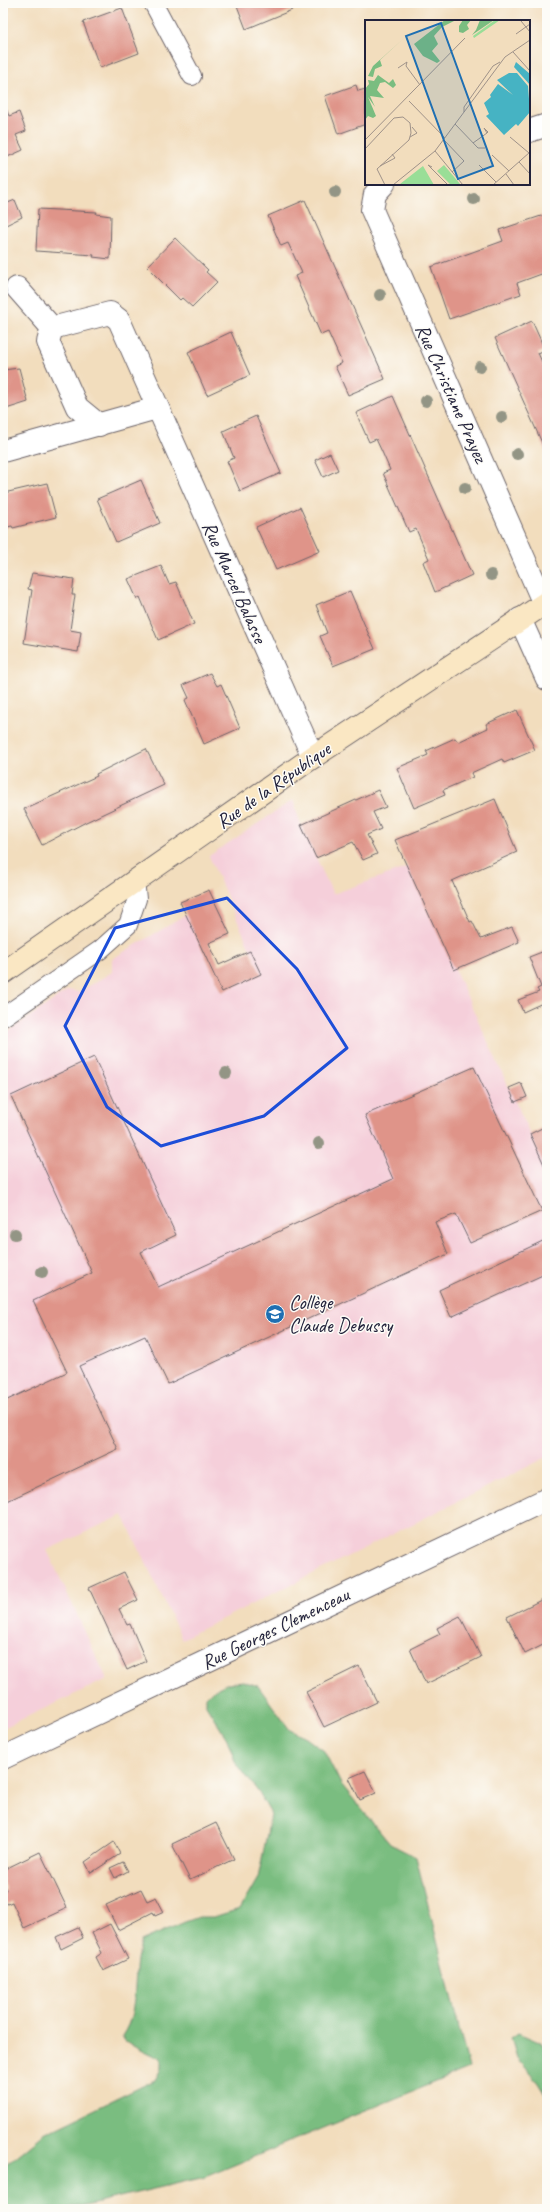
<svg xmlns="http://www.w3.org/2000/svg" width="550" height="2212" font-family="Caveat,sans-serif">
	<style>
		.built { fill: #f5cfda }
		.forest { fill: #7abd80; stroke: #4e705e }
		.building { fill: #df9489 }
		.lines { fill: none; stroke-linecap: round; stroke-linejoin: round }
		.lane-casing { stroke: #6b6368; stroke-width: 20 }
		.street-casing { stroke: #6b6368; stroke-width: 24 }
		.secondary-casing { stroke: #6b6368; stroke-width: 24 }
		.lane { stroke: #fff; stroke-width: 18 }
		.street { stroke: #fff; stroke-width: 22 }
		.secondary { stroke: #fae7c3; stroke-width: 22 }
		.tree { fill: #939585 }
		.marked { fill: none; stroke: #1d4ed8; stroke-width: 3; stroke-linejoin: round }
		.labels { text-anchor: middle; stroke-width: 3; stroke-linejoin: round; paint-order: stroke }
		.street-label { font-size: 20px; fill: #22223b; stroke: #fdfcf7 }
		.poi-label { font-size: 20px; fill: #22223b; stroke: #fdfcf7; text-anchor: start }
		.inset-road { fill: none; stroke: #9f9289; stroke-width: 1 }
		.view { fill: #1f6fb2; fill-opacity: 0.15; stroke: #1f6fb2; stroke-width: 2 }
		.inset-edge { fill: none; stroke: #22223b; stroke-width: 2 }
	</style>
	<rect width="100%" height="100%" fill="#fdfcf7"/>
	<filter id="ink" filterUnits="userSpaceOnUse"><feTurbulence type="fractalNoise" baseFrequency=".025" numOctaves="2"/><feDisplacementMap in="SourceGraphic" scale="8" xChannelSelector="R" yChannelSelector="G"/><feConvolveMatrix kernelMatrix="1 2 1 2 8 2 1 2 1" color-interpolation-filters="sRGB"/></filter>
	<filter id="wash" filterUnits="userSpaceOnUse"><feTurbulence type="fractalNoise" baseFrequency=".012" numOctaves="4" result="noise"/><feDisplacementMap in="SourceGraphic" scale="16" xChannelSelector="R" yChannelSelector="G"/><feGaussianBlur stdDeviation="0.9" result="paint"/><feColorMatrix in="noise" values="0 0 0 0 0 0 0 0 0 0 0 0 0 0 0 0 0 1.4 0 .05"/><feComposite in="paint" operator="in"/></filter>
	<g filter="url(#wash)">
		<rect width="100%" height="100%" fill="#f2ddbd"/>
		<path class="built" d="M293,800L301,825L333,894L408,867L547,1171V1457L182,1639L123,1515L47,1550L107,1679L3,1728V1035L68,990L79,992L112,972V959L186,915L222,992L261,974L209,856Z"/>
		<g class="forest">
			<path d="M243,1681L258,1686L290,1730L306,1738L324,1751L341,1784L390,1844L416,1857L469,2068L205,2177L68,2209H3V2165H6L44,2134L155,2080L161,2069V2059L125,2041L122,2036C141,2009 131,1971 141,1941L185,1922L199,1917H213L240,1909L258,1878L271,1814L259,1793L235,1761L227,1739L206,1705V1697L212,1691L228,1683Z"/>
			<path d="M518,2033L539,2042L547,2048V2096L539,2083L517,2058L511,2038Z"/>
		</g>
		<g id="blocks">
			<g class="building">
				<path d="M236,3H289L292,10L246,29Z"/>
				<path d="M122,8L139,53L100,68L83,22Z"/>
				<path d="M356,85L358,91L366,89V124L338,134L325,96Z"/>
				<path d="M3,101L9,116L19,112L26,131L16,135L23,150L3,159Z"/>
				<path d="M15,200L22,217L4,226L3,205Z"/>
				<path d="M305,200L385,379L348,395L335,366L342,363L328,332L321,335L295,276L302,273L288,243L281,246L268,216Z"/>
				<path d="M38,209L97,212L96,214L111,216L110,259L93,257L94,255L36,251Z"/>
				<path d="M547,214V272L517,283L521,294L449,319L431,267L503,241L499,230Z"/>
				<path d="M175,238L208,270L206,272L217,282L192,307L182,298L180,300L147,267Z"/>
				<path d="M532,321L545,350L538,353L547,373V454L495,338Z"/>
				<path d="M231,332L250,375L207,395L188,352Z"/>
				<path d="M19,368L28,402L3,410V370Z"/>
				<path d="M393,396L472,575L435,592L423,562L429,559L416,529L409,532L383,473L390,470L383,454L376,439L369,442L356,413Z"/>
				<path d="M256,416L281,473L240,491L227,461L234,458L223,431Z"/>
				<path d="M330,453L338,470L323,477L315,460Z"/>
				<path d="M141,480L160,523L116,542L97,499Z"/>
				<path d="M47,483L56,517L13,528L12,526L3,528L4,493Z"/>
				<path d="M300,507L320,551L276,570L256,527Z"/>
				<path d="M161,566L169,584L176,582L194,624L158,640L140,597L137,599L128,579Z"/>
				<path d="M32,573L74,579L72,595H75L70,630L81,632L78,652L24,643L32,590L28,589Z"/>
				<path d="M350,591L375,649L333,666L320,636L327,633L316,605Z"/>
				<path d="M210,673L217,686L221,684L240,728L204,744L185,700L189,698L183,685Z"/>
				<path d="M517,710L535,750L504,763L502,759L471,773L473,777L443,790L445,795L414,808L397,768L428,755L426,751L455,738L458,742L488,728L486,724Z"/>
				<path d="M146,749L164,785L86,822L42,845L24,809L97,776L96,774Z"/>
				<path d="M378,790L386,807L373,812L381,829L367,835L377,854L363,860L353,842L316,858L301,825Z"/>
				<path d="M495,799L517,852L452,881L470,922L472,921L481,939L512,927L519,942L454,970L395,840Z"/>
				<path d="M209,890L230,934L209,943L219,965L250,951L261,974L222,992L180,902Z"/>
				<path d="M547,950V1001L523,1012L518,1000L539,992L537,989L541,987L529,957Z"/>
				<path d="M94,1057L176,1235L141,1252L158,1287L393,1179L365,1115L474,1067L542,1211L470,1243L456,1214L435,1222L448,1254L168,1384L145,1336L79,1366L118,1449L3,1503V1402L67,1372L33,1301L92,1273L11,1096Z"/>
				<path d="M521,1083L527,1097L515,1102L509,1088Z"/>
				<path d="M546,1126L547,1128V1171L530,1134Z"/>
				<path d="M547,1239V1273L451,1317L439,1290Z"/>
				<path d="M124,1572L138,1600L119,1609L127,1625L130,1624L146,1661L127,1670L89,1588Z"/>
				<path d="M547,1597V1643L525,1654L507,1617Z"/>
				<path d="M460,1616L481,1657L426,1684L410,1649L440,1634L437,1628Z"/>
				<path d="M359,1666L377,1702L324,1727L306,1692Z"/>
				<path d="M365,1771L376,1793L360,1800L349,1778Z"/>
				<path d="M216,1823L234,1859L190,1880L172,1844Z"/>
				<path d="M114,1842L120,1854L91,1873L85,1862Z"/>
				<path d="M40,1852L67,1908L24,1928L12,1902L7,1904L3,1897V1892L6,1890L3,1883V1870Z"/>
				<path d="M123,1862L128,1871L115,1878L110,1868Z"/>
				<path d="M141,1889L147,1901L156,1897L164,1912L155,1916L153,1912L118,1930L106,1905Z"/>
				<path d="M110,1924L128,1959L103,1971L96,1957L102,1953L92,1933Z"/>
				<path d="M78,1927L83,1938L61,1949L56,1937Z"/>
			</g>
		</g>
	</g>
	<g filter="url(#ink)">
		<use href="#blocks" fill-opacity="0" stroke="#6b6368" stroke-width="1"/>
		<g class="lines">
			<defs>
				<g id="lane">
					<path d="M153,3L192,76"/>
					<path d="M3,1017L100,950L128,925L137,899L135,880"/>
				</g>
				<g id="street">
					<path d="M529,131L547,125"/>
					<path d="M384,184L375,194L372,210L544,604"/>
					<path d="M17,288L52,328L110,313L119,320L313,757"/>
					<path d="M52,328L48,342L77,407L99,425"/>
					<path d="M3,451L157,408"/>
					<path d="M520,619L547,679"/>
					<path d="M3,1758L547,1499"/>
				</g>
				<path id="secondary" d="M3,973L313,757L547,602"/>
			</defs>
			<use href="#lane" class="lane-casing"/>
			<use href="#street" class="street-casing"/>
			<use href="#secondary" class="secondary-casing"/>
			<use href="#lane" class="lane"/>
			<use href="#street" class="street"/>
			<use href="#secondary" class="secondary"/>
		</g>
		<g class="tree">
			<circle cx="335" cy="192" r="6"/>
			<circle cx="474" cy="199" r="6"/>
			<circle cx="380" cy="295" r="6"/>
			<circle cx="480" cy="367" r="6"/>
			<circle cx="426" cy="401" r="6"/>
			<circle cx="502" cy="417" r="6"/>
			<circle cx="517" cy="454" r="6"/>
			<circle cx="465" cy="488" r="6"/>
			<circle cx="491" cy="575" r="6"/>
			<circle cx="226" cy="1073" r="6"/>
			<circle cx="319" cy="1143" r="6"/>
			<circle cx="15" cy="1234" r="6"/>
			<circle cx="42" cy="1272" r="6"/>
		</g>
	</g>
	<path class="marked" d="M227,898L297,969L347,1048L264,1116L161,1146L107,1107L65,1026L115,928Z"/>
	<defs>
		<symbol id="school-disc" viewBox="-11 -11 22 22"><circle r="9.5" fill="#1f6fb2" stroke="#fdfcf7"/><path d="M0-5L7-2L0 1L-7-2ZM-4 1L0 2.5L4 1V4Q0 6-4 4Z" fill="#fff"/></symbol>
	</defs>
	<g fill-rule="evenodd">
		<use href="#school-disc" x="264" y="1303" width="22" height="22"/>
	</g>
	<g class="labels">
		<g class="street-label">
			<text transform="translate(452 393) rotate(66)" y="7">Rue Christiane Prayez</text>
			<text transform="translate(235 582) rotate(66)" y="7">Rue Marcel Balasse</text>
			<text transform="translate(273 785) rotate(-35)" y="7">Rue de la République</text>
			<text transform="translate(275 1628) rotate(-26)" y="7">Rue Georges Clemenceau</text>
		</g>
		<g class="poi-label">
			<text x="289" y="1309">Collège<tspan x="289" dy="23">Claude Debussy</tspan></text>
		</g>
	</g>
	<g transform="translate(365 20)">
		<rect width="165" height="165" fill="#f2ddbd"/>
		<path d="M130,0H135L109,18L108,16ZM79,145L95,164V165H86L72,151ZM58,146L69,165H32L35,164Z" fill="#99de97"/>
		<path d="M80,0H91L77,7L69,16L73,24L67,31L75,41L72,43L58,36L49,24ZM98,0H106L102,5L104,9L98,13L94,12V6ZM115,0H129L107,15L111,10ZM38,19L15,40L17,46L10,49L8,57L3,56L8,46ZM13,55L24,63L28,59L31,65L28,68L20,62L15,63L12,70L19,78L5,76L10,87L3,77L11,96L8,98L3,96L0,100V69L4,64L3,60L9,61Z" fill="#7abd80"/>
		<path d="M151,42L165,54V65L149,47ZM144,53H152L163,66L165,92L153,106L151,104L139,115L121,96L124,94L119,83L126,77L125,75L133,64L148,75L132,60Z" fill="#46b3c3"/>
		<path class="inset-road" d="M156,1L165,12M151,14L165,4M148,32L165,51M33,48L42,42L41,46L55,65M44,81L80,118M99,92V87L128,46L135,42M90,104L113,128H120M45,117L52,113L47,107M145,117L164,133M0,120L100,18M79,120L99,141L87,152M108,123L122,113L123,112L119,108L122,113M0,129L29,98L38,97L45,103L46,113L44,120L12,149L20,165M70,131L98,165M127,135L144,151M154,142L165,154M114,145L131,162M15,146L30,138L27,134M67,147L63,145L83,165M141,154L149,165M28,165L70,131L140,37L165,20M128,165L165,132"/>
		<path class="view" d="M76,3L128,146L93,159L41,16Z"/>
		<rect width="165" height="165" class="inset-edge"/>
	</g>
	<rect width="550" height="2212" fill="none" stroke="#fdfcf7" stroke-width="16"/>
</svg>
